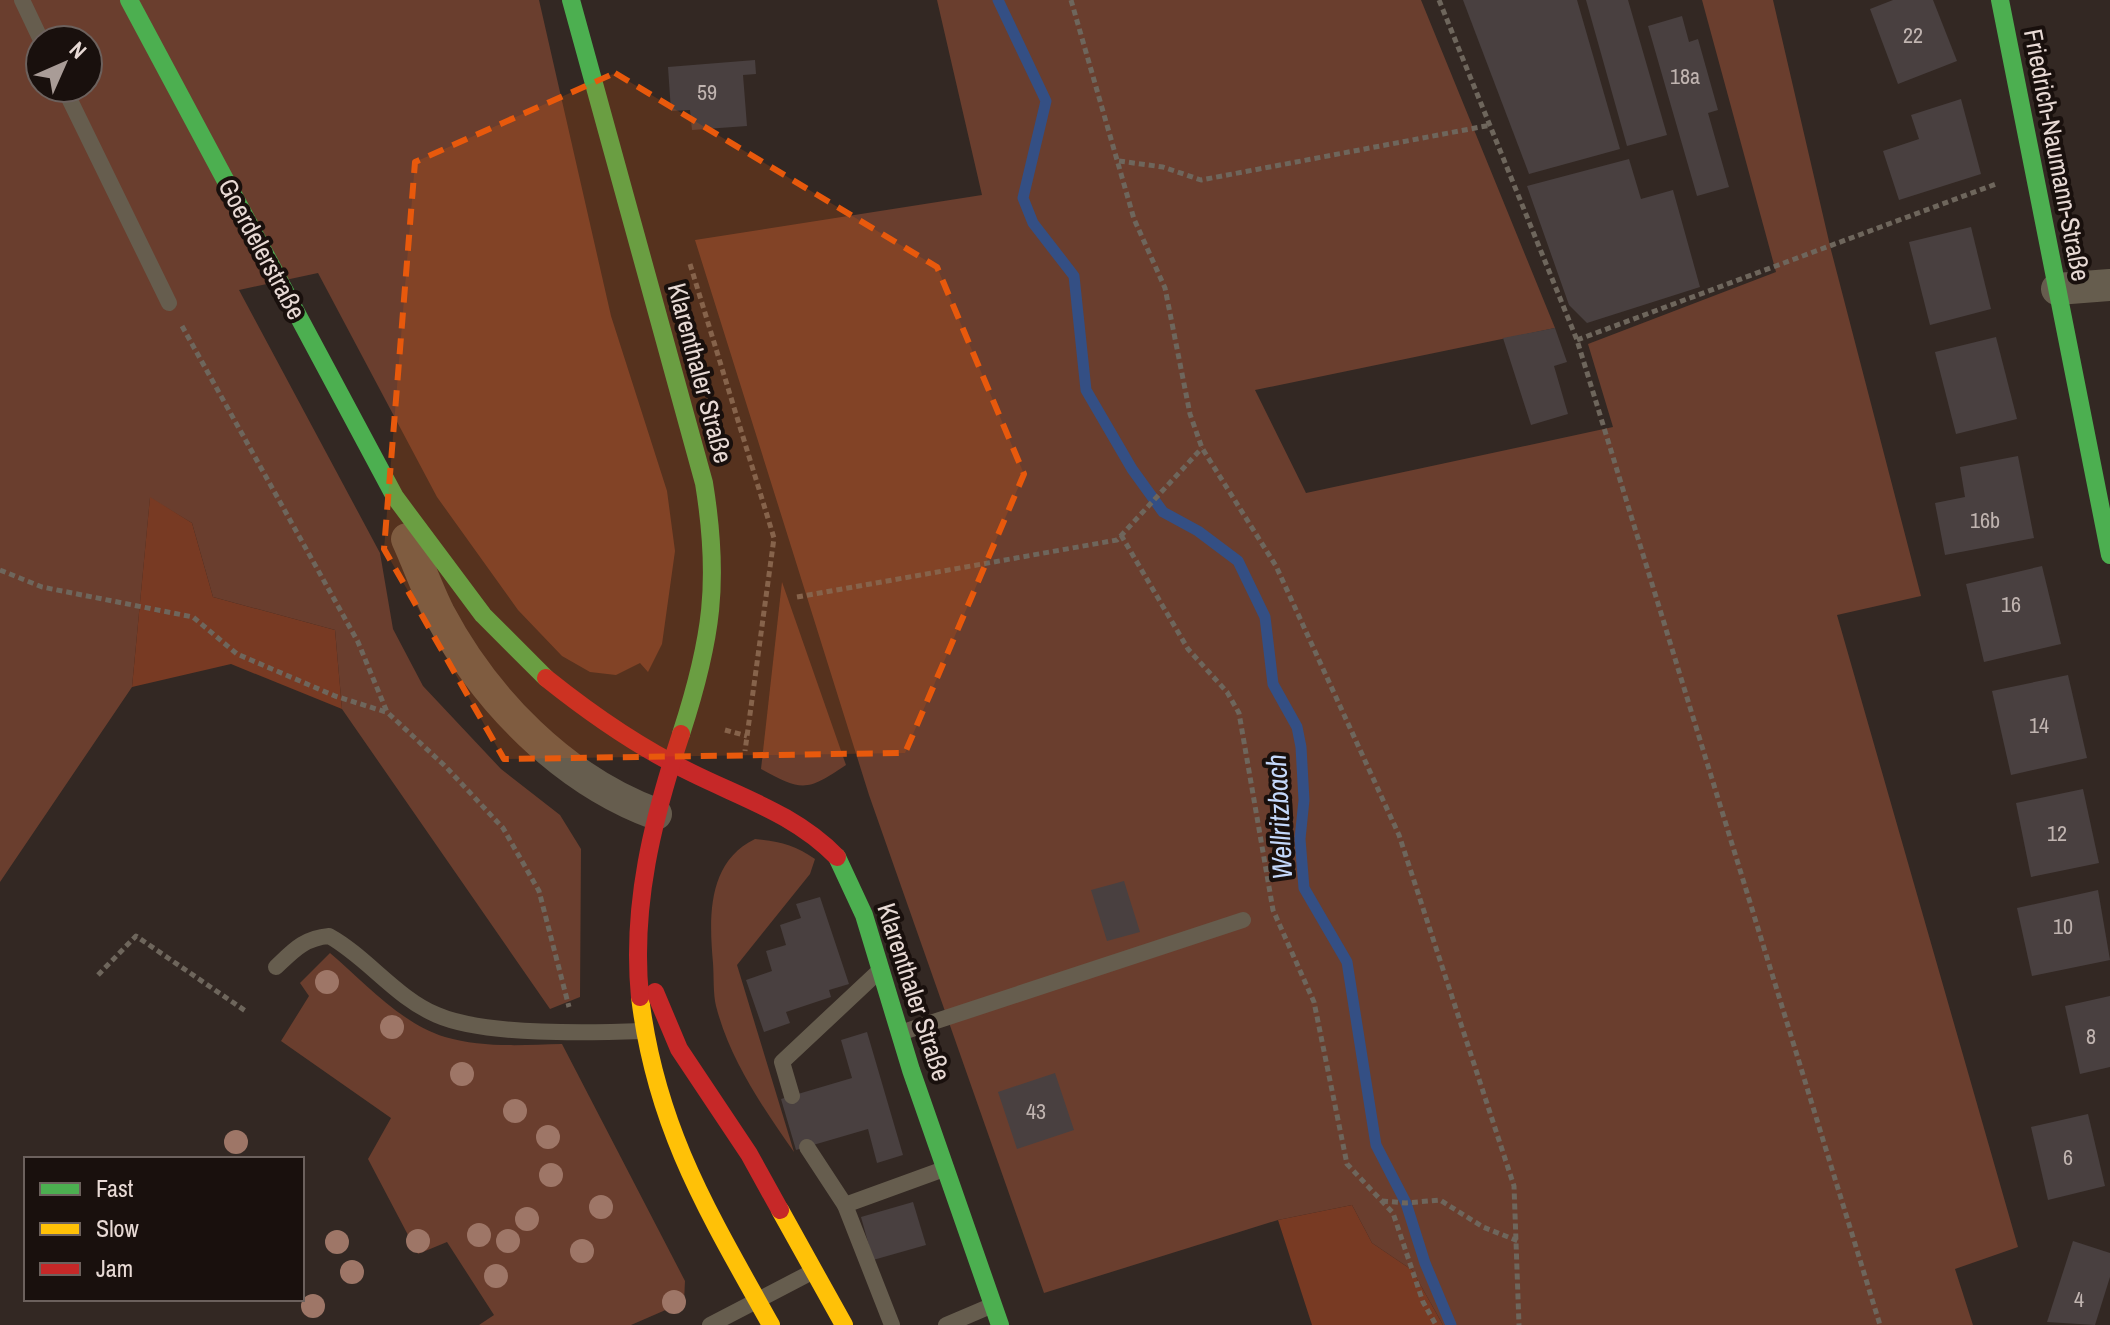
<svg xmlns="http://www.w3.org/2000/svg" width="2110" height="1325" font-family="'Archivo Narrow',sans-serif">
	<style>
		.green { fill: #6a3e2e; fill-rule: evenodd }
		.forest { fill: #783a23 }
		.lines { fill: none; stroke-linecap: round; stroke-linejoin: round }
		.stream { stroke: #344f84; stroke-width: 11 }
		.building { fill: #494040 }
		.path { stroke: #6e665c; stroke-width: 5; stroke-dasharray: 6 4; stroke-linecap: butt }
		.lane { stroke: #665d4e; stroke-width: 16 }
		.street { stroke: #665d4e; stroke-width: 32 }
		.fast { stroke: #4caf50; stroke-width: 18 }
		.slow { stroke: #ffc107; stroke-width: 18 }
		.jam { stroke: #c62828; stroke-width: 18 }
		.tree { fill: #9e7667 }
		.marked { fill: #e8590c; fill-opacity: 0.2; stroke: #e8590c; stroke-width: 6; stroke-dasharray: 16 10; stroke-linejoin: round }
		.labels { text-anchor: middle; stroke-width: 8; stroke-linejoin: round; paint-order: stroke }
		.number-label { font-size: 22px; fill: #c0b4b0 }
		.street-label { font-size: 26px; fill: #e8dad5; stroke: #19100d }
		.water-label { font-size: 28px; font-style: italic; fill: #c4d8fb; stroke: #19100d }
	</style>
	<rect width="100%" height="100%" fill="#332823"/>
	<g class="green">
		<path d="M0,0H539L611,316L667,491L675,551L662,644L648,672L640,663L616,675L590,672L562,656L518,610L437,497L318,273L239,290L380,553L393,629L423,686L501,769L560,815L581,849L580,997L550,1009L342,709L335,630L213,597L192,523L150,498L132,687L0,882ZM40,40H88V88H40Z"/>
		<path d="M937,0H1421L1555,328L1255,390L1306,493L1613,427L1588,344L1776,272L1702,0H1773L1831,250L1921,596L1837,615L2018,1247L1955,1269L1973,1325H1443L1412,1270L1372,1243L1352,1205L1278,1220L1044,1293L869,795L695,240L982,195Z"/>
		<path d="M782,582L846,765C807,791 803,792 761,769Z"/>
		<path d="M755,839C779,841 795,845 815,859L810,874L737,965L794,1152C763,1108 730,1060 716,1006C713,993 714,977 713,963C709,918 707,862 755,839Z"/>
		<path d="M330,953C364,982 400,1023 445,1037C482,1048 523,1045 562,1044L685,1281L684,1302L631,1325H479L494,1315L447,1242L418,1254L368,1159L391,1118L281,1041L309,996L300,983Z"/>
	</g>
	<g class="forest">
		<path d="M150,497L192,523L213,597L335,630L342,709L231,664L132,687Z"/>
		<path d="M1352,1205L1372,1243L1412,1270L1443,1325H1312L1278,1220Z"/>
	</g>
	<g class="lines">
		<path class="stream" d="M998,0L1046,101L1023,198L1033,223L1074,276L1086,390L1132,469L1163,512L1198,531L1238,561L1265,617L1273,684L1297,727L1301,747L1304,800L1300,839L1304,888L1347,962L1376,1145L1406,1203L1425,1263L1451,1325"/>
	</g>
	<g class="building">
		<path d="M1463,0H1577L1620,149L1529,174Z"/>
		<path d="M1586,0H1628L1667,135L1627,146Z"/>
		<path d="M1893,0H1933L1957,61L1898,84L1870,9Z"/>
		<path d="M1682,16L1689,42L1698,39L1718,110L1708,113L1729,187L1697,196L1648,26Z"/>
		<path d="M755,60L756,74L743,75L747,126L692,130L690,110L671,111L668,67Z"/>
		<path d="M1961,99L1981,174L1899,200L1883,151L1919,139L1911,115Z"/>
		<path d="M1629,159L1641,199L1673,190L1700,287L1587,323L1569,305L1527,186Z"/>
		<path d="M1971,227L1991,309L1930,325L1909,242Z"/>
		<path d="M1555,328L1567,362L1554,366L1568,414L1531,425L1503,338Z"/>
		<path d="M1996,337L2017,419L1956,434L1935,352Z"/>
		<path d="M2018,456L2034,538L1945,555L1935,503L1965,497L1960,467Z"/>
		<path d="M2042,566L2061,644L1984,662L1966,584Z"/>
		<path d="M2068,675L2087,758L2011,775L1992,691Z"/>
		<path d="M2083,789L2099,863L2031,877L2016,803Z"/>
		<path d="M1124,881L1140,932L1107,941L1091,890Z"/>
		<path d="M2098,890L2110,960L2032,976L2017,908Z"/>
		<path d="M820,897L849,984L829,990L831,997L786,1012L790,1023L764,1032L746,980L772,971L766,951L786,945L780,925L801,918L796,904Z"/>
		<path d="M2110,996V1067L2080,1074L2065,1006Z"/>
		<path d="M867,1032L903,1155L877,1163L868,1129L796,1150L781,1099L852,1078L841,1040Z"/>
		<path d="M1055,1073L1074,1130L1017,1149L998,1092Z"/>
		<path d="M2088,1114L2105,1186L2048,1200L2031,1127Z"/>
		<path d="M913,1202L926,1245L873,1260L861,1217Z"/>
		<path d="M2073,1241L2110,1253V1277L2095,1325L2047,1322Z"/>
	</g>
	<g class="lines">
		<g class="path">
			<path d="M1071,0L1134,219L1165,288L1190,414L1202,448L1276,566L1399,835L1514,1186L1519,1325"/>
			<path d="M1439,0L1577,340L1880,1325"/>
			<path d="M1119,161L1163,167L1201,180L1491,125"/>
			<path d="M690,264L774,538L745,751"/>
			<path d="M182,326L358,642L387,712L446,767L503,828L539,891L569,1007"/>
			<path d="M1577,340L1996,184"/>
			<path d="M1121,535L1188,649L1227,692L1239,713L1273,910L1314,1002L1347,1164L1393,1213L1423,1302L1436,1325"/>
			<path d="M0,570L42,587L193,617L237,654L335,696L386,712"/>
			<path d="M797,597L1117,540L1202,448"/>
			<path d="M725,730L747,736"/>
			<path d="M98,975L136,936L247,1012"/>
			<path d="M1382,1201L1406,1203L1440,1200L1483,1227L1518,1241"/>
		</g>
		<g class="lane">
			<path d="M22,0L41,40"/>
			<path d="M64,88L169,303"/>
			<path d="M276,967C293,951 304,938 329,936C367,957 396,998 437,1015C485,1036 590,1033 643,1031"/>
			<path d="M900,1033L1243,920"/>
			<path d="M792,1096L782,1062L878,972"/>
			<path d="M807,1147L845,1205"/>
			<path d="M710,1325L812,1272"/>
			<path d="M892,1325L845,1205L944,1169"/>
			<path d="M946,1325L993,1305"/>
		</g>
		<g class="street">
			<path d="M2057,289L2110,285"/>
			<path d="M407,539C418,563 427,589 439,613C485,700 563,780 656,814"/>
		</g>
		<g class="fast">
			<path d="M129,0L395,497L483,615L546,678"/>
			<path d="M571,0L704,483C720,581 712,639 681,734"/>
			<path d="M2000,0L2110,555"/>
			<path d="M837,857L864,915L911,1070L1000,1325"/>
		</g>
		<g class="slow">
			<path d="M640,997C656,1128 708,1212 771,1325"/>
			<path d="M780,1210L844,1325"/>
		</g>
		<g class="jam">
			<path d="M546,678C591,714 638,747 690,772C742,798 795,814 837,857"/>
			<path d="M655,992L679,1049L749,1154L780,1210"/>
			<path d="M640,997C631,905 653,819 681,734"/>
		</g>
	</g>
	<g class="tree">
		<circle cx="327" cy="982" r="12"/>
		<circle cx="392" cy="1027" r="12"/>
		<circle cx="462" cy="1074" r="12"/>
		<circle cx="515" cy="1111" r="12"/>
		<circle cx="548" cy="1137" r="12"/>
		<circle cx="236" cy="1142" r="12"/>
		<circle cx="551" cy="1175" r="12"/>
		<circle cx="601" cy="1207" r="12"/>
		<circle cx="527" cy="1219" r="12"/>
		<circle cx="479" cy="1235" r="12"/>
		<circle cx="418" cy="1241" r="12"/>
		<circle cx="508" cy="1241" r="12"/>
		<circle cx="337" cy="1242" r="12"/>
		<circle cx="582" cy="1251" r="12"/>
		<circle cx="352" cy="1272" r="12"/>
		<circle cx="496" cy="1276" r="12"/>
		<circle cx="674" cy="1302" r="12"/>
		<circle cx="313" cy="1306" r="12"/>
	</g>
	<path class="marked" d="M615,73L937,267L1024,474L905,753L504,759L384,549L415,162Z"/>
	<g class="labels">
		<g class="number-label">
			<text x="1913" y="43">22</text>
			<text x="1685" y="84">18a</text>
			<text x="707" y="100">59</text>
			<text x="1985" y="528">16b</text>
			<text x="2011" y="612">16</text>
			<text x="2039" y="733">14</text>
			<text x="2057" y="841">12</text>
			<text x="2063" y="934">10</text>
			<text x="2091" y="1044">8</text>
			<text x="1036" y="1119">43</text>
			<text x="2068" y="1165">6</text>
			<text x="2079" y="1307">4</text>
		</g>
		<g class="street-label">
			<text transform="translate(2057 155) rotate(79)" y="9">Friedrich-Naumann-Straße</text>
			<text transform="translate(262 249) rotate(62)" y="9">Goerdelerstraße</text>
			<text transform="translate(700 373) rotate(75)" y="9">Klarenthaler Straße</text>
			<text transform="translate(914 992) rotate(72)" y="9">Klarenthaler Straße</text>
		</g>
		<g class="water-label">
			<text transform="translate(1279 817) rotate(-93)" y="10">Wellritzbach</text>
		</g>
	</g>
	<rect x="24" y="1157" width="280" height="144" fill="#19100d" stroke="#6c615d" stroke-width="2"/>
	<rect x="40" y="1183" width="40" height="12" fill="#4caf50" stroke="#6c615d" stroke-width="2"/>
	<text x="96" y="1197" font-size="24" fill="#e8dad5">Fast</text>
	<rect x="40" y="1223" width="40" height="12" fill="#ffc107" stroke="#6c615d" stroke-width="2"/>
	<text x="96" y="1237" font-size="24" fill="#e8dad5">Slow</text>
	<rect x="40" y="1263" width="40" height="12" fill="#c62828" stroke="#6c615d" stroke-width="2"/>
	<text x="96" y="1277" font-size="24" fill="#e8dad5">Jam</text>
	<g transform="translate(64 64) rotate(45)"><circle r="38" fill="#19100d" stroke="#6c615d" stroke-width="2"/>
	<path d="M0-6L14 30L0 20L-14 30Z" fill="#a99c97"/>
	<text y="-12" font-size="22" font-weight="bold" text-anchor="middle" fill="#e8dad5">N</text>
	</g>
</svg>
